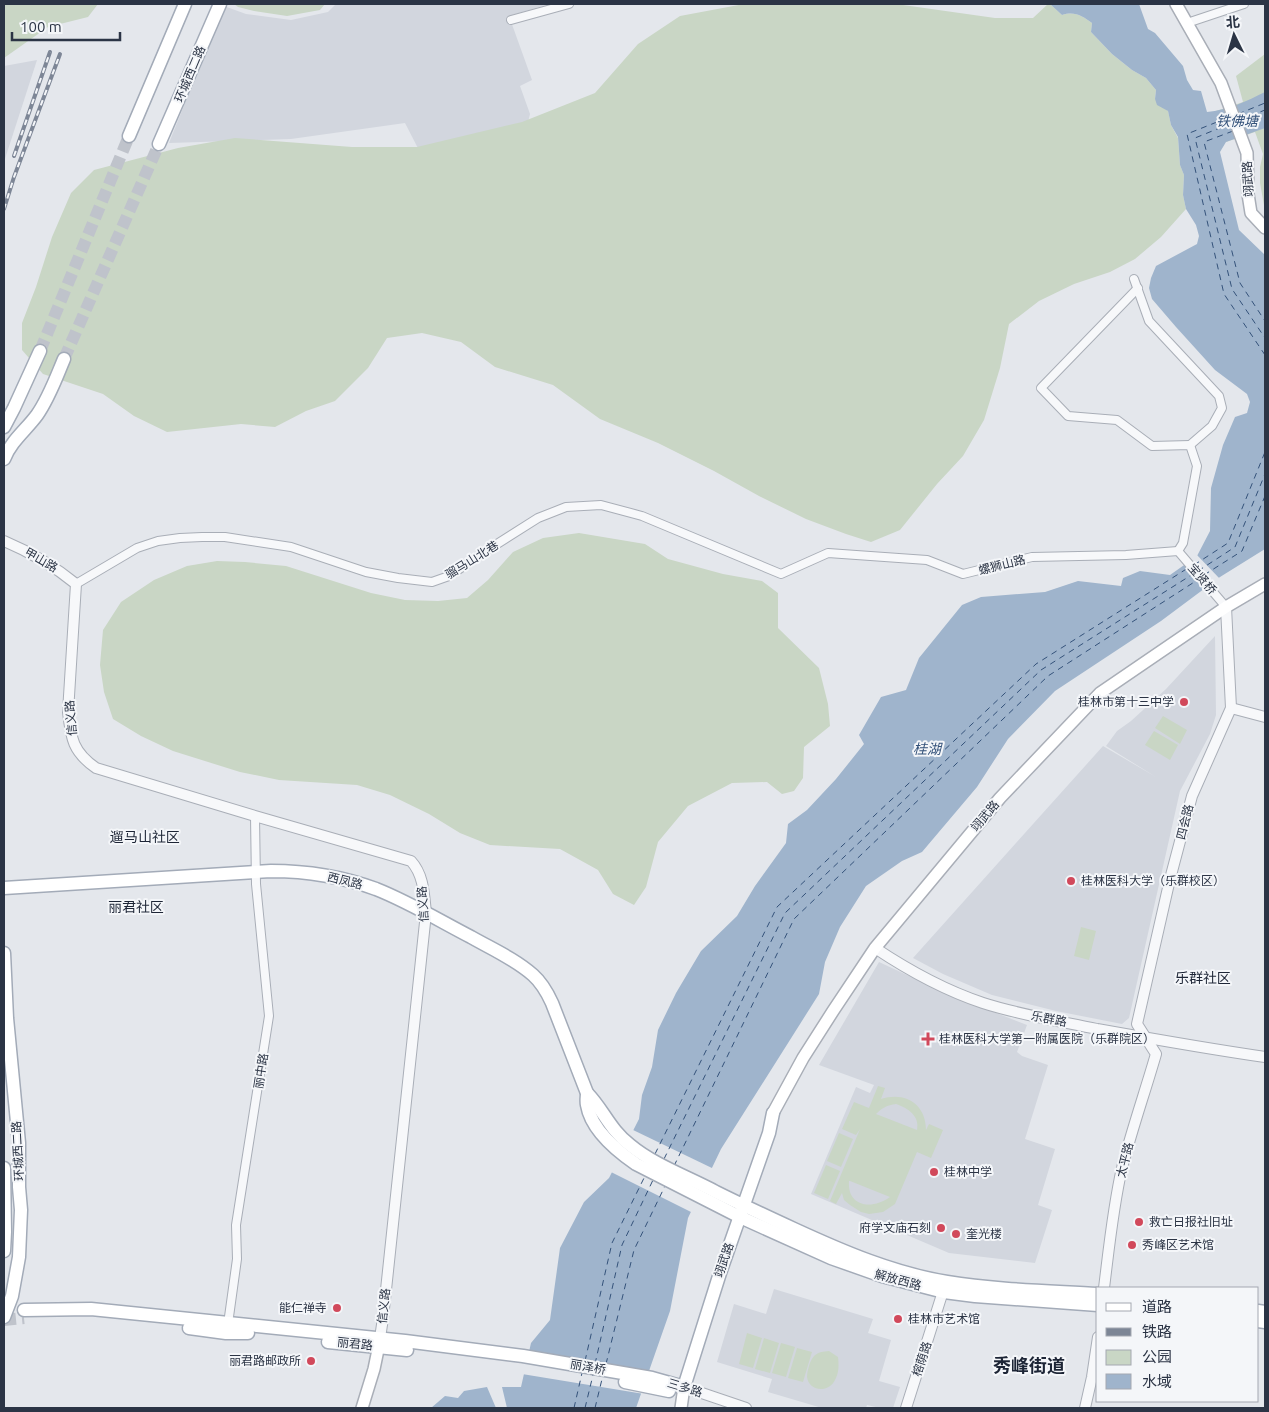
<svg xmlns="http://www.w3.org/2000/svg" width="1269" height="1412" font-family="Ubuntu,'Noto Sans SC',sans-serif">
	<style>
		.built { fill: #d2d6de }
		.green { fill: #c9d6c5; fill-rule: evenodd }
		.water { fill: #9fb4cc }
		.pier { fill: #e4e7ec }
		.lines { fill: none; stroke-linecap: round; stroke-linejoin: round }
		.ferry { stroke: #34527a; stroke-width: 1; stroke-dasharray: 6 5; stroke-linecap: butt }
		.primary-tunnel { stroke: #bfc3cb; stroke-width: 12; stroke-dasharray: 12 6; stroke-linecap: butt }
		.minor-casing { stroke: #a9aeb7; stroke-width: 10 }
		.tertiary-casing { stroke: #a9aeb7; stroke-width: 12 }
		.secondary-casing { stroke: #a9aeb7; stroke-width: 14 }
		.primary-casing { stroke: #a3abb8; stroke-width: 15 }
		.minor { stroke: #f7f8fa; stroke-width: 8 }
		.tertiary { stroke: #f7f8fa; stroke-width: 10 }
		.secondary { stroke: #fff; stroke-width: 11 }
		.primary { stroke: #fff; stroke-width: 12 }
		.rail-casing { stroke: #7d8696; stroke-width: 4 }
		.rail { stroke: #f4f6f9; stroke-width: 2; stroke-dasharray: 5.5; stroke-linecap: butt }
		.poi-dot { fill: #d1495b; stroke: #f4f6f9; stroke-width: 2 }
		.labels { text-anchor: middle; stroke-width: 4; stroke-linejoin: round; paint-order: stroke }
		.street-label { font-size: 12px; fill: #2b3445; stroke: #f4f6f9 }
		.poi-label { font-size: 12px; fill: #2b3445; stroke: #f4f6f9; text-anchor: start }
		.water-label { font-size: 14px; font-style: italic; fill: #34527a; stroke: #f4f6f9 }
		.neighbourhood-label { font-size: 14px; fill: #1d2536; stroke: #f4f6f9 }
		.district-label { font-size: 18px; font-weight: bold; fill: #1d2536; stroke: #f4f6f9 }
	</style>
	<rect width="100%" height="100%" fill="#e4e7ec"/>
	<g class="built">
		<path d="M336,4H549L509,16L532,80L520,86L530,114L526,130L423,158L405,123L291,139L169,143L224,6L246,14L291,20L328,12Z"/>
		<path d="M37,60L4,162V66Z"/>
		<path d="M1215,636L1216,715L1210,734L1180,791L1129,1018L1122,1024L1056,1011L992,995L943,974L913,958L1103,746L1156,777L1106,746L1117,731L1131,721L1166,689Z"/>
		<path d="M879,962L950,995L1027,1025L1017,1052L1022,1056L1048,1065L1025,1139L1055,1149L1038,1205L1052,1210L1035,1263L949,1253L811,1194L856,1087L870,1093L874,1085L819,1065Z"/>
		<path d="M774,1289L873,1319L868,1333L891,1340L879,1381L900,1387L893,1408H880L867,1405L866,1408H822L768,1392L772,1379L717,1362L734,1304L766,1314Z"/>
	</g>
	<g class="green">
		<path d="M4,4H98L88,17L48,27L4,58Z"/>
		<path d="M234,4H325L320,10L287,16L254,11L238,7Z"/>
		<path d="M744,4H896L995,18H1033L1048,4H1050L1062,15C1075,11 1082,16 1092,23L1091,32L1112,54L1132,70L1146,78L1156,90L1155,99L1168,111L1171,125L1178,138L1180,165L1184,175L1183,195L1186,209L1161,237L1135,259L1110,272L1074,284L1039,301L1009,324L1000,368L984,420L963,456L937,484L900,530L871,542L846,534L806,519L759,496L714,471L658,443L600,419L553,385L495,367L461,342L422,333L387,338L368,368L335,401L306,411L275,427L241,424L167,432L134,416L103,394L43,374L22,350V323L36,287L52,237L71,193L94,170L178,148L235,138L352,147H417L522,122L595,93L638,44L680,16Z"/>
		<path d="M1265,54V211L1260,183V167L1263,154L1255,132L1226,142L1216,111L1243,102L1236,76Z"/>
		<path d="M579,533L645,544L668,559L723,574L762,581L778,593V628L819,668L828,704L830,726L804,747L803,778L794,791L782,794L767,782L732,783L688,806L658,842L646,887L634,905L613,894L598,870L560,849L490,845L460,833L429,814L390,795L357,785L279,780L240,772L173,751L141,736L113,719L104,692L100,665L103,630L121,602L154,580L187,566L217,561L245,562L286,566L371,593L405,600L438,601L467,598L488,580L513,552L543,538Z"/>
		<path d="M1163,716L1187,730L1180,744L1155,728Z"/>
		<path d="M1154,731L1178,745L1170,760L1145,745Z"/>
		<path d="M1081,927L1096,931L1089,960L1074,956Z"/>
		<path d="M878,1086L885,1088L881,1099C905,1091 926,1104 926,1130L929,1124L943,1130L931,1158L917,1152L895,1204L883,1212L869,1214L861,1212L850,1205L844,1200L842,1193L836,1204L830,1201L860,1129L856,1135L842,1129L854,1102L869,1108ZM896,1104C908,1108 920,1116 917,1130L876,1114C882,1108 887,1105 896,1104ZM849,1181H850L890,1197C872,1210 847,1207 849,1181Z"/>
		<path d="M839,1133L853,1139L841,1167L827,1161Z"/>
		<path d="M826,1165L840,1171L828,1199L814,1193Z"/>
		<path d="M747,1333L762,1338L753,1368L739,1364Z"/>
		<path d="M764,1338L779,1343L770,1373L755,1369Z"/>
		<path d="M781,1343L795,1347L786,1377L772,1373Z"/>
		<path d="M797,1348L812,1352L803,1382L788,1378Z"/>
		<path d="M829,1351L838,1357C839,1365 839,1373 835,1380C829,1393 809,1392 807,1377C807,1373 808,1369 809,1366C813,1354 817,1352 829,1351Z"/>
	</g>
	<g class="water">
		<path d="M1050,4H1139L1148,29L1155,33L1183,66L1187,80L1193,90L1201,91L1207,112C1228,110 1247,101 1265,92V128L1226,142L1220,152L1239,230L1265,255V549L1220,577L1161,621L1055,691L1008,739L977,787L922,852L902,861L866,886L840,927L825,962L819,994L721,1149L688,1218L670,1311L636,1408H507L502,1387H521L531,1343L550,1320L560,1248L584,1202L609,1178L639,1119L642,1095L652,1067L658,1030L676,993L701,951L737,916L755,886L786,843L788,824L807,810L836,779L864,744L859,735L881,697L906,690L919,658L962,605L981,597L1045,592L1078,581L1121,586L1123,578L1140,571L1170,575L1197,556L1210,531L1211,488L1223,445L1235,417L1247,413L1250,402L1247,394L1215,370L1176,327L1152,299L1149,288L1151,278L1156,266L1197,244L1199,236L1196,225L1186,209L1183,195L1184,175L1180,165L1178,137L1171,125L1168,111L1157,105L1155,99L1156,90L1146,78L1132,70L1112,54L1091,32L1092,23C1082,16 1075,11 1062,15Z"/>
		<path d="M487,1387L496,1408H431L445,1396L458,1398L464,1391Z"/>
	</g>
	<g class="pier">
		<path d="M1196,554L1221,580L1208,589L1185,562Z"/>
		<path d="M631,1129L714,1169L693,1213L609,1171Z"/>
		<path d="M527,1351L652,1371L644,1394L522,1374Z"/>
	</g>
	<g class="lines">
		<g class="ferry">
			<path d="M1238,114L1265,103"/>
			<path d="M1227,118L1187,134L1224,294L1265,355"/>
			<path d="M1240,120L1265,110"/>
			<path d="M1232,123L1195,138L1232,289L1265,338"/>
			<path d="M1244,126L1265,118"/>
			<path d="M1233,131L1204,142L1240,283L1265,321"/>
			<path d="M1194,565L1228,543L1265,452"/>
			<path d="M1198,571L1235,547L1265,474"/>
			<path d="M1204,575L1242,551L1265,496"/>
			<path d="M655,1154L777,907L1036,664L1188,568"/>
			<path d="M664,1159L785,913L1041,670L1193,574"/>
			<path d="M674,1166L794,919L1048,676L1199,579"/>
			<path d="M585,1361L612,1243L645,1176"/>
			<path d="M595,1364L622,1245L653,1180"/>
			<path d="M606,1364L634,1250L665,1186"/>
			<path d="M574,1408L582,1373"/>
			<path d="M585,1408L593,1375"/>
			<path d="M595,1408L603,1375"/>
		</g>
		<g class="primary-tunnel">
			<path d="M40,351L129,136"/>
			<path d="M64,359L159,144"/>
			<path d="M4,1320L24,1318"/>
		</g>
		<defs>
			<g id="minor">
				<path d="M511,20L569,4"/>
				<path d="M1187,23L1244,4"/>
				<path d="M1134,279L1149,321L1219,396L1222,408L1212,426L1190,445"/>
				<path d="M1138,288L1041,388L1068,416L1117,420L1152,446L1190,445L1197,466L1183,543L1178,551"/>
				<path d="M1178,551L1226,607"/>
				<path d="M76,584L137,548L158,541L180,538L202,537H225L291,547L366,572L398,578L432,582L449,576L486,551L538,518L566,507L601,505L642,516L781,574L828,553L927,560L963,574L1032,557L1126,555L1178,551"/>
				<path d="M228,1324L237,1259L236,1225L269,1016L256,884L255,816"/>
			</g>
			<g id="tertiary">
				<path d="M4,541C30,552 54,566 76,584L68,712C71,739 73,752 96,768L255,816L411,861C424,875 424,895 426,913L383,1318L380,1338"/>
				<path d="M1231,708L1265,717"/>
				<path d="M875,948C908,970 944,990 983,1003C1020,1015 1059,1021 1097,1029C1153,1039 1209,1049 1265,1057"/>
				<path d="M1104,1288C1109,1248 1113,1207 1122,1168C1132,1129 1145,1092 1156,1054L1137,1024L1170,879L1192,796L1231,708L1226,607"/>
				<path d="M684,1387L746,1408"/>
				<path d="M906,1408L945,1285"/>
				<path d="M1085,1408L1092,1377L1098,1337"/>
			</g>
			<g id="secondary">
				<path d="M1176,4L1221,83L1247,153L1248,194L1251,213L1265,228"/>
				<path d="M773,1113L803,1058L833,1011L875,948L1000,798L1100,693L1226,607L1265,584"/>
				<path d="M362,1408L374,1369L380,1340"/>
				<path d="M681,1408L684,1387"/>
			</g>
			<g id="primary">
				<path d="M129,136L185,4"/>
				<path d="M159,144L220,4"/>
				<path d="M4,427L14,408L40,351"/>
				<path d="M4,459C11,441 26,430 37,415C49,398 56,378 64,359"/>
				<path d="M4,888L271,871C306,871 343,877 376,889C409,902 440,921 471,937C492,949 515,959 533,975C542,983 547,992 552,1003L587,1093C587,1097 586,1101 587,1105C591,1129 617,1151 636,1164L740,1217L831,1258L882,1276L944,1292L975,1296L1098,1305"/>
				<path d="M4,953L7,1018L19,1143V1187L21,1210L19,1257L12,1296L4,1317"/>
				<path d="M587,1093C603,1109 610,1130 630,1145C654,1165 688,1177 716,1192C742,1205 768,1217 794,1229C844,1252 893,1273 947,1282C997,1290 1048,1291 1098,1294"/>
				<path d="M4,1168L5,1232L4,1251"/>
				<path d="M24,1310L91,1309L405,1341L523,1356L652,1378L684,1387L720,1273L769,1133L773,1113"/>
				<path d="M1258,1311L1265,1312"/>
				<path d="M1258,1321L1265,1322"/>
				<path d="M189,1328L226,1333H248"/>
				<path d="M328,1342L407,1350"/>
				<path d="M625,1382L669,1391"/>
			</g>
		</defs>
		<use href="#minor" class="minor-casing"/>
		<use href="#tertiary" class="tertiary-casing"/>
		<use href="#secondary" class="secondary-casing"/>
		<use href="#primary" class="primary-casing"/>
		<use href="#minor" class="minor"/>
		<use href="#tertiary" class="tertiary"/>
		<use href="#secondary" class="secondary"/>
		<use href="#primary" class="primary"/>
		<defs>
			<g id="rail">
				<path d="M14,156L50,52"/>
				<path d="M4,209L14,177L60,54"/>
			</g>
		</defs>
		<use href="#rail" class="rail-casing"/>
		<use href="#rail" class="rail"/>
	</g>
	<g class="poi-dot">
		<circle cx="1184" cy="702" r="5"/>
		<circle cx="1071" cy="881" r="5"/>
		<path d="M925.5 1031.5h5v5h5v5h-5v5h-5v-5h-5v-5h5z"/>
		<circle cx="934" cy="1172" r="5"/>
		<circle cx="1139" cy="1222" r="5"/>
		<circle cx="941" cy="1228" r="5"/>
		<circle cx="956" cy="1234" r="5"/>
		<circle cx="1132" cy="1245" r="5"/>
		<circle cx="337" cy="1308" r="5"/>
		<circle cx="898" cy="1319" r="5"/>
		<circle cx="311" cy="1361" r="5"/>
	</g>
	<g class="labels">
		<g class="street-label">
			<text transform="translate(190 74) rotate(-67)" y="4">环城西二路</text>
			<text transform="translate(1248 179) rotate(-93)" y="4">翊武路</text>
			<text transform="translate(41 560) rotate(30)" y="4">甲山路</text>
			<text transform="translate(472 560) rotate(-32)" y="4">骝马山北巷</text>
			<text transform="translate(1002 565) rotate(-14)" y="4">螺狮山路</text>
			<text transform="translate(1202 579) rotate(49)" y="4">宝贤桥</text>
			<text transform="translate(71 718) rotate(-95)" y="4">信义路</text>
			<text transform="translate(985 816) rotate(-50)" y="4">翊武路</text>
			<text transform="translate(1185 822) rotate(-76)" y="4">四会路</text>
			<text transform="translate(345 881) rotate(14)" y="4">西凤路</text>
			<text transform="translate(423 904) rotate(-94)" y="4">信义路</text>
			<text transform="translate(1049 1019) rotate(11)" y="4">乐群路</text>
			<text transform="translate(261 1071) rotate(-81)" y="4">丽中路</text>
			<text transform="translate(18 1151) rotate(-93)" y="4">环城西二路</text>
			<text transform="translate(1125 1160) rotate(-76)" y="4">太平路</text>
			<text transform="translate(724 1260) rotate(-71)" y="4">翊武路</text>
			<text transform="translate(898 1280) rotate(15)" y="4">解放西路</text>
			<text transform="translate(384 1306) rotate(-84)" y="4">信义路</text>
			<text transform="translate(355 1344) rotate(6)" y="4">丽君路</text>
			<text transform="translate(922 1359) rotate(-72)" y="4">榕荫路</text>
			<text transform="translate(588 1367) rotate(10)" y="4">丽泽桥</text>
			<text transform="translate(685 1388) rotate(17)" y="4">三多路</text>
		</g>
		<g class="poi-label">
			<text x="1174" y="706" text-anchor="end">桂林市第十三中学</text>
			<text x="1081" y="885">桂林医科大学（乐群校区）</text>
			<text x="939" y="1043">桂林医科大学第一附属医院（乐群院区）</text>
			<text x="944" y="1176">桂林中学</text>
			<text x="1149" y="1226">救亡日报社旧址</text>
			<text x="931" y="1232" text-anchor="end">府学文庙石刻</text>
			<text x="966" y="1238">奎光楼</text>
			<text x="1142" y="1249">秀峰区艺术馆</text>
			<text x="327" y="1312" text-anchor="end">能仁禅寺</text>
			<text x="908" y="1323">桂林市艺术馆</text>
			<text x="301" y="1365" text-anchor="end">丽君路邮政所</text>
		</g>
		<g class="water-label">
			<text x="1237" y="126">铁佛塘</text>
			<text x="927" y="754">桂湖</text>
		</g>
		<g class="neighbourhood-label">
			<text x="145" y="842">遛马山社区</text>
			<text x="136" y="912">丽君社区</text>
			<text x="1203" y="983">乐群社区</text>
		</g>
		<g class="district-label">
			<text x="1029" y="1372">秀峰街道</text>
		</g>
	</g>
	<rect width="1269" height="1412" fill="none" stroke="#2b3445" stroke-width="10"/>
	<rect x="1096" y="1287" width="162" height="115" fill="#f4f6f9" stroke="#a4a8b1"/>
	<rect x="1106" y="1303" width="25" height="8" fill="#ffffff" stroke="#a4a8b1"/>
	<text x="1142" y="1312" font-size="15" fill="#2b3445">道路</text>
	<rect x="1106" y="1328" width="25" height="8" fill="#7d8696" stroke="#a4a8b1"/>
	<text x="1142" y="1337" font-size="15" fill="#2b3445">铁路</text>
	<rect x="1106" y="1350" width="25" height="15" fill="#c9d6c5" stroke="#a4a8b1"/>
	<text x="1142" y="1362" font-size="15" fill="#2b3445">公园</text>
	<rect x="1106" y="1374" width="25" height="15" fill="#9fb4cc" stroke="#a4a8b1"/>
	<text x="1142" y="1387" font-size="15" fill="#2b3445">水域</text>
	<g transform="translate(1234 35) rotate(355)" stroke="#f4f6f9" stroke-width="4" paint-order="stroke">
	<path d="M0-4L9 19L0 12L-9 19Z" fill="#2b3445"/>
	<text y="-8" font-size="14" font-weight="bold" text-anchor="middle" fill="#2b3445">北</text>
	</g>
	<path d="M12 32v8h108v-8" fill="none" stroke="#2b3445" stroke-width="2.5"/>
	<text x="20" y="32" font-size="15" fill="#2b3445" stroke="#f4f6f9" stroke-width="4" paint-order="stroke">100 m</text>
</svg>
